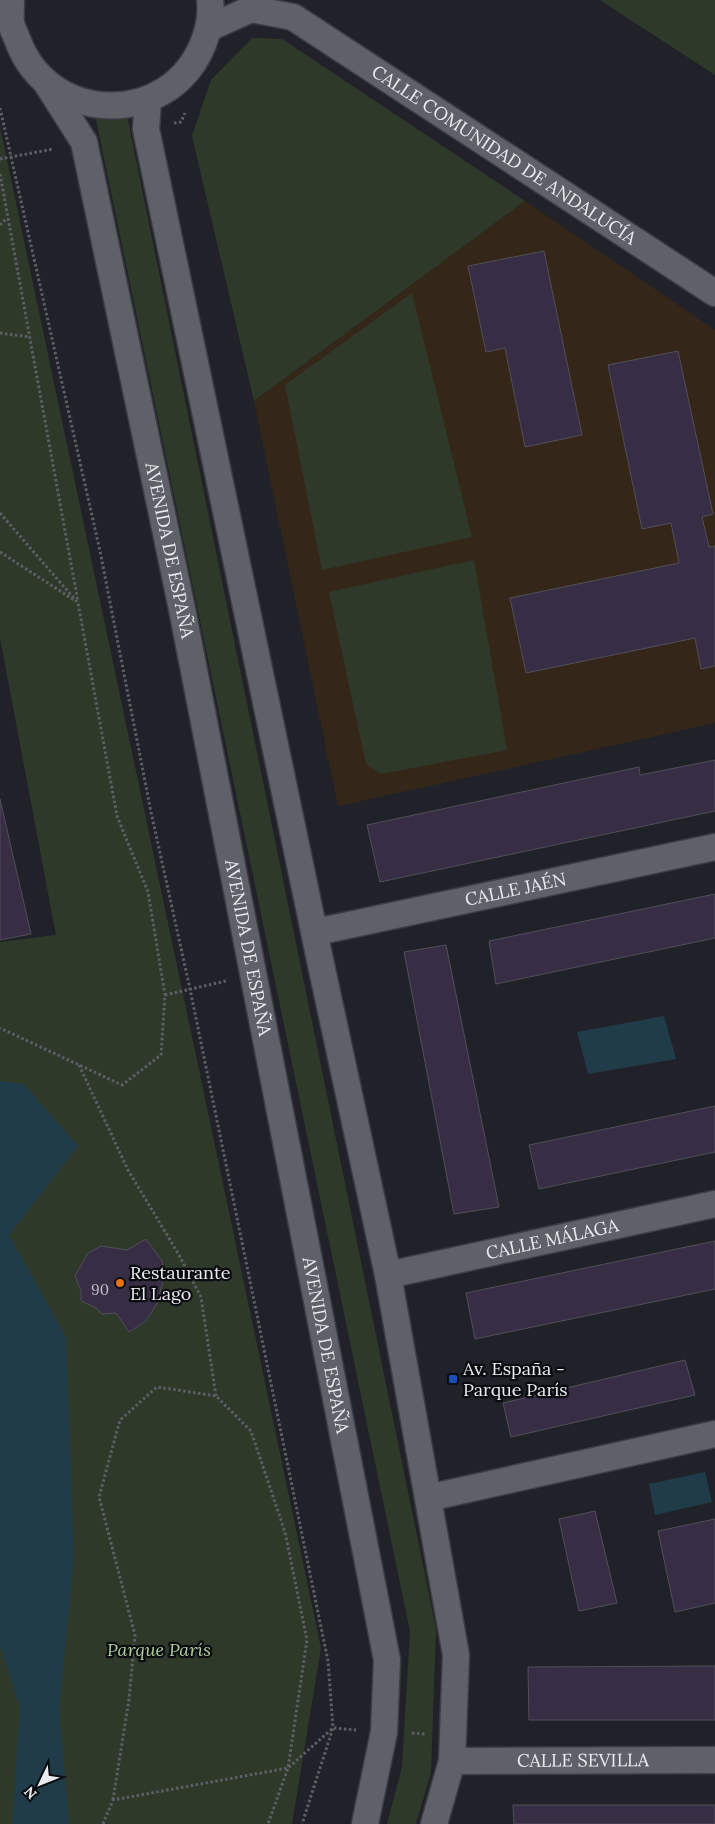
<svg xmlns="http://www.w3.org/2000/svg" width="715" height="1824" font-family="Lora,serif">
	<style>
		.education { fill: #34271a }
		.green { fill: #2f392a }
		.water { fill: #203c49 }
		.building { fill: #372e45; stroke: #514f57 }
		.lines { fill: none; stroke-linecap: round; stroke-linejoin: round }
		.minor-casing { stroke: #3b3d43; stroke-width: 29 }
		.path { stroke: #5e5f65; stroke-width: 3; stroke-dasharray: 2.5 2.5; stroke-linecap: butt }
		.minor { stroke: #5f6169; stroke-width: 26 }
		.food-dot { fill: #e8710a; stroke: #0b0c0f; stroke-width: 2 }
		.transit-dot { fill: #1a4fb4; stroke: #0b0c0f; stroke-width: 2 }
		.labels { text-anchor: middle; stroke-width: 4.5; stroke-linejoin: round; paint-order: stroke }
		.number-label { font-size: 15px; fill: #bdbcc5 }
		.street-label { font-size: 18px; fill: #eaebf0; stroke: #0b0c0f }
		.poi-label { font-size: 18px; fill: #eaebf0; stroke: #0b0c0f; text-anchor: start }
		.park-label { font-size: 18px; font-style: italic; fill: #b1ce9f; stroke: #0b0c0f }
	</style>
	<rect width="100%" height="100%" fill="#212229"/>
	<path class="education" d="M525,201L715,330V723L338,806L254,401Z"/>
	<g class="green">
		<path d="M600,0H715V75Z"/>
		<path d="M252,38L282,39L525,201L254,401L192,136L211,80Z"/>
		<path d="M126,111L436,1629L431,1772L416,1824H387L402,1767L410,1631L95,115Z"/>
		<path d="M0,127L321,1648L292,1824H0V942L56,935L0,638Z"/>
		<path d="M412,293L472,537L322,570L285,385Z"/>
		<path d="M474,560L507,750L381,774L366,764L329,592Z"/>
	</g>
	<g class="water">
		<path d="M664,1016L676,1059L588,1074L577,1032Z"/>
		<path d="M0,1081L24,1084L78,1146L9,1235L66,1337L74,1557L59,1709L69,1824H12L20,1708L0,1645Z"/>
		<path d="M705,1472L712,1502L655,1515L649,1484Z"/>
	</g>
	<g class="building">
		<path d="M544,251L582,435L525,447L505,348L486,352L468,266Z"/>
		<path d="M678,351L713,514L702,517L709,547L715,546V666L701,669L695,638L526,673L510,598L679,563L671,523L642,529L608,365Z"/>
		<path d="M715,760V811L380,882L367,825L639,767L640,775Z"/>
		<path d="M0,799L31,934L0,940Z"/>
		<path d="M715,894V938L496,984L489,941Z"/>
		<path d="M446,945L499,1207L454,1214L404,952Z"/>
		<path d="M715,1106V1152L539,1189L529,1145Z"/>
		<path d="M146,1239L162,1261L164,1275L158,1302L146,1321L129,1332L116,1313L102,1314L96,1308L81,1301V1291L75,1276L88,1253L101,1246L127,1250Z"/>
		<path d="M715,1241V1289L475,1339L466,1293Z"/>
		<path d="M685,1360L695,1395L511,1437L503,1403Z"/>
		<path d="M595,1511L617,1603L579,1611L559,1519Z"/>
		<path d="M715,1519V1603L675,1612L658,1531Z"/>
		<path d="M715,1666V1720H529L528,1667Z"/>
		<path d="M513,1805H715V1824H514Z"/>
	</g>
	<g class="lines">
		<defs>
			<g id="minor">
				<path d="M11,0C11,7 10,16 11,23C12,29 16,35 18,41C49,125 169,128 203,44C209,29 212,16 210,0"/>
				<path id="s1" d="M209,28L251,9L293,17L715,293"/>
				<path id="s2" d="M47,84L84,142L182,609L387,1660L384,1732L365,1824"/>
				<path d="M148,100L146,129L320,960L388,1275L456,1655L452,1761L434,1824"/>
				<path id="s3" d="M316,932L715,847"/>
				<path id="s4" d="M388,1275L715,1204"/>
				<path d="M428,1498L715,1434"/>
				<path id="s5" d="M452,1761L715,1760"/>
			</g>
		</defs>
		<use href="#minor" class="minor-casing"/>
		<g class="path">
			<path d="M0,108L100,551L151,812L190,989L328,1661L333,1728L302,1824"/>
			<path d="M174,123L181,122L185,113"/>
			<path d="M0,159L53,149"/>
			<path d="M0,174L78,602"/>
			<path d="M0,225L7,218"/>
			<path d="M0,333L30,337"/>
			<path d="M0,513L78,603L117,816L148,892L165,995L161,1055L122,1085L0,1028"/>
			<path d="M0,552L74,600"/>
			<path d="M165,995L226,981"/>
			<path d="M79,1065L128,1170L179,1255L201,1297L216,1396"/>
			<path d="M412,1733L426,1734"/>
			<path d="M113,1800L129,1699L135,1635L99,1497L120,1420L157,1387L216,1396L251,1431L285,1532L307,1640L288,1768L268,1824"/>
			<path d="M103,1824L113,1800L288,1768L333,1728L356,1730"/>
		</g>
		<use href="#minor" class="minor"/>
	</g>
	<circle class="food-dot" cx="120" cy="1283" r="5"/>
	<rect class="transit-dot" x="448" y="1374" width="10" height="10" rx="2.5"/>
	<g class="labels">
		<g class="number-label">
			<text x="100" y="1295">90</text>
		</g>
		<g class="street-label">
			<text dy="6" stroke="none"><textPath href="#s1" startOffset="341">CALLE COMUNIDAD DE ANDALUCÍA</textPath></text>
			<text dy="6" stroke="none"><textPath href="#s2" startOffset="486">AVENIDA DE ESPAÑA</textPath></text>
			<text dy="6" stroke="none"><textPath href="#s3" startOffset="204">CALLE JAÉN</textPath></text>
			<text dy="6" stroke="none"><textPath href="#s2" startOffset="891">AVENIDA DE ESPAÑA</textPath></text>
			<text dy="6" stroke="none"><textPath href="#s4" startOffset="168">CALLE MÁLAGA</textPath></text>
			<text dy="6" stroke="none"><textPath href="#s2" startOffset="1296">AVENIDA DE ESPAÑA</textPath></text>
			<text dy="6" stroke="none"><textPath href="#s5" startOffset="131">CALLE SEVILLA</textPath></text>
		</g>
		<g class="poi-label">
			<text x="130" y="1279">Restaurante<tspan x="130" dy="21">El Lago</tspan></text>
			<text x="463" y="1375">Av. España -<tspan x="463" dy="21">Parque París</tspan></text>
		</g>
		<g class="park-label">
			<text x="159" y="1656">Parque París</text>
		</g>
	</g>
	<g transform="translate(40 1784) rotate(227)" stroke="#0b0c0f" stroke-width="4" paint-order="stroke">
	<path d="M0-4L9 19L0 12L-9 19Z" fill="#eaebf0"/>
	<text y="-8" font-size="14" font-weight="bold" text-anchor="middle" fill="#eaebf0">N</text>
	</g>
</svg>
